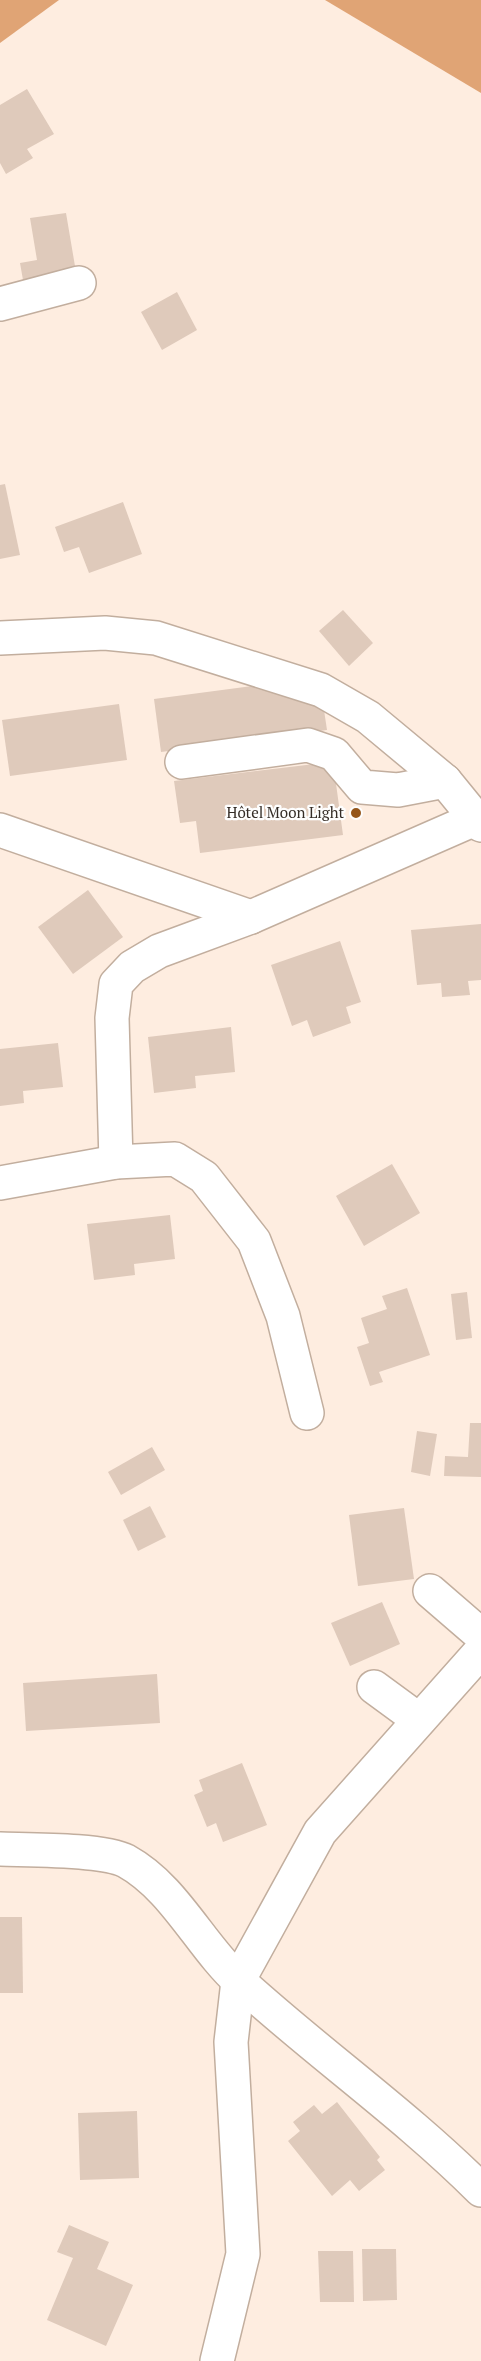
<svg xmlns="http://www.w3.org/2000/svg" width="481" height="2361" font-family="'PT Serif',serif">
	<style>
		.forest { fill: #e0a475 }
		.building { fill: #dfcabb }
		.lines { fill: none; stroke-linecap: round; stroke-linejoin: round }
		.minor-casing { stroke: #c2ae9e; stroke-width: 36 }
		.minor { stroke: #fff; stroke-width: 33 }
		.poi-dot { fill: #94561b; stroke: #fefefe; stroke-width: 2 }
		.labels { text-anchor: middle; stroke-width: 4.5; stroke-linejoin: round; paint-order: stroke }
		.poi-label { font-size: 15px; fill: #342c26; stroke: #fefefe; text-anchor: end }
	</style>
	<rect width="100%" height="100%" fill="#feede0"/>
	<g class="forest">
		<path d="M0,0H59L0,43Z"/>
		<path d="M325,0H481V93Z"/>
	</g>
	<g class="building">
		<path d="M27,89L54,134L27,149L33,158L6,174L0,163V105Z"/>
		<path d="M66,213L76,272L23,280L20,263L37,260L30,218Z"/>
		<path d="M177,292L197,330L162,350L141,312Z"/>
		<path d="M5,484L20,555L0,559V485Z"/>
		<path d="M123,502L142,554L89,573L79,547L64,552L55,527Z"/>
		<path d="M343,610L373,643L349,666L319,631Z"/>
		<path d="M276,683L324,710L327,730L161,752L154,699Z"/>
		<path d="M119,704L127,760L10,776L2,720Z"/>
		<path d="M323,763L324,770L334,769L343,835L200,853L196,821L180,823L174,781Z"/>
		<path d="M88,890L123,937L73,974L38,927Z"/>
		<path d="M481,924V980L468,981L470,995L442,997L441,983L417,985L411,930Z"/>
		<path d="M340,941L361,1002L346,1007L351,1023L313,1037L307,1020L292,1026L271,965Z"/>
		<path d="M231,1027L235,1072L195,1076L196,1088L154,1093L148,1037Z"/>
		<path d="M58,1043L63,1087L23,1091L24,1103L0,1106V1049Z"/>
		<path d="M392,1164L420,1213L364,1246L336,1196Z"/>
		<path d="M170,1215L175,1259L134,1264L135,1275L94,1280L87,1224Z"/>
		<path d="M407,1288L430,1355L379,1372L383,1382L370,1386L357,1347L369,1343L361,1318L387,1309L382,1296Z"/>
		<path d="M467,1292L472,1338L456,1340L451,1294Z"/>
		<path d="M470,1423H481V1477L444,1476L445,1456L468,1457Z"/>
		<path d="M417,1431L437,1434L430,1476L411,1472Z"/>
		<path d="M152,1447L165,1470L121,1495L108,1472Z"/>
		<path d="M150,1506L166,1537L138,1551L123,1520Z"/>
		<path d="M404,1508L414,1579L358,1586L349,1515Z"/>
		<path d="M382,1602L400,1644L350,1666L331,1623Z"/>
		<path d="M157,1674L160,1723L26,1731L23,1683Z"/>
		<path d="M242,1763L267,1825L223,1842L216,1823L207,1827L194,1795L203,1791L199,1780Z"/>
		<path d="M0,1917H22L23,1993H0Z"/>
		<path d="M337,2102L380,2157L377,2160L385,2170L359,2191L350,2180L332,2196L288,2141L300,2131L293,2122L314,2105L322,2114Z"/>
		<path d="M137,2111L139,2178L80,2180L78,2113Z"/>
		<path d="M69,2225L109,2242L97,2269L133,2285L106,2346L47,2320L73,2258L57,2252Z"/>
		<path d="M362,2249H396L397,2300L363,2301Z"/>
		<path d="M318,2251H353L354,2302H320Z"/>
	</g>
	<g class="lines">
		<defs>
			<g id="minor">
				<path d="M0,304L79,283"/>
				<path d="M0,638L105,633L156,638L321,690L368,717L445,781L481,825"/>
				<path d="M182,762L308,745L334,754L362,787L398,790L445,781"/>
				<path d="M0,830L251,917"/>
				<path d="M116,1162L112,1018L116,984L132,967L159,951L251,917L477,818"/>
				<path d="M0,1183L116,1162L175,1159L204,1177L254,1241L283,1316L307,1413"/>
				<path d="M430,1591L481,1635"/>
				<path d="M374,1687L419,1720"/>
				<path d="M0,1849C29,1850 103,1849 126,1861C175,1888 200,1946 241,1983C319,2054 406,2115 481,2190"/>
				<path d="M217,2361L243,2254L231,2042L238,1981L320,1832L481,1651"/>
			</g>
		</defs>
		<use href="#minor" class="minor-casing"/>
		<use href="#minor" class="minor"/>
	</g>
	<circle class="poi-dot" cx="356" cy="813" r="6"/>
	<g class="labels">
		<g class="poi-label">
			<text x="344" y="818">Hôtel Moon Light</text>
		</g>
	</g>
</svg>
